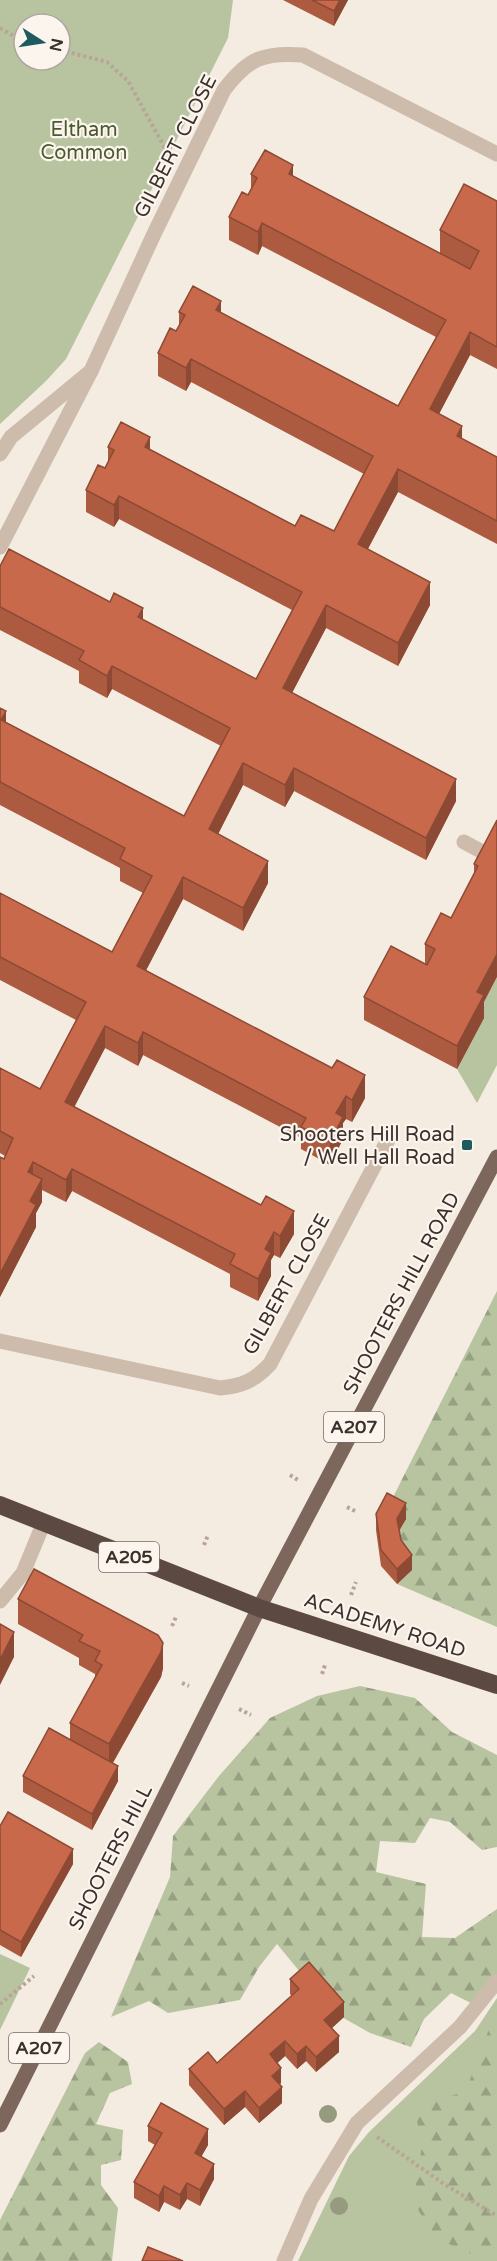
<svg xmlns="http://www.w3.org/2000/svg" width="497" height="2261" font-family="'Varela Round',sans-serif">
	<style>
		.green { fill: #b8c4a0; fill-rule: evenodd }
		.forest { fill: url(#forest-firs) }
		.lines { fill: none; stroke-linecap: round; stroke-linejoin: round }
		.path { stroke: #b9a596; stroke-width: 4; stroke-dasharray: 3 3; stroke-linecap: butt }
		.lane { stroke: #cdbbac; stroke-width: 15 }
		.street { stroke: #cdbbac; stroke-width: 15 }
		.primary { stroke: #7d675c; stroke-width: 15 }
		.highway { stroke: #5c4a42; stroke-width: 18 }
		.tree { fill: #969b7f }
		.wall { fill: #ac5a40 }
		.shaded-wall { fill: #8c4a34 }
		.building { fill: #c8694b; stroke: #8c4a34; stroke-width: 1.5 }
		.poi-dot { fill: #1f5a5e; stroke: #fbf5ee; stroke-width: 2 }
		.labels { text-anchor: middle; stroke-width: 4.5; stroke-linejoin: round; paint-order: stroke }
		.shield { fill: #fbf5ee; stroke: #756b66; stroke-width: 1.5 }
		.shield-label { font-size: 18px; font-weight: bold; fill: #3b302b }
		.park-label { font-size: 20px; fill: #4a5a2e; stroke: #fbf5ee }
		.street-label { font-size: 20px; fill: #3b302b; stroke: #fbf5ee }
		.poi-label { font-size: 20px; fill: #3b302b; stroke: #fbf5ee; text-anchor: end }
	</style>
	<defs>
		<pattern id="forest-firs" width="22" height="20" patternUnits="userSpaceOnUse" patternTransform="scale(1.5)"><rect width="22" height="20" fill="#b8c4a0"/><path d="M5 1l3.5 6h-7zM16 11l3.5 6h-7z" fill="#97a083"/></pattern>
	</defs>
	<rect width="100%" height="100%" fill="#f4ebe1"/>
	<g class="green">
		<path d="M0,0H233L228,38L66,359L46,381L0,424ZM24,24H60V60H24Z"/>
		<path d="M497,977V1065L477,1103L457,1069L484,1018L477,1015Z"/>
		<path d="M0,1954L30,1968L0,2030Z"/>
		<path d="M497,1998V2261H298L349,2156L369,2132L475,2031Z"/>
	</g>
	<g class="forest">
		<path d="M497,1291V1627L397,1584L412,1570L387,1509Z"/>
		<path d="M360,1686L415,1698L452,1732L497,1755V1847L482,1850L450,1822L430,1818L415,1843L380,1841L376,1872L426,1884L422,1937L455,1938L497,1909V1993L481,2008L451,1993L424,2019L411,2047L370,2033L333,2012L277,1944L259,1967L240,2000L168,2013L149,2001L111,2017L170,1877L173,1836L219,1776L270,1718L317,1696Z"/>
		<path d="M497,2008V2107L465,2093Z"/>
		<path d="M99,2042L128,2062L132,2084L110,2093L96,2124L123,2130L121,2160L101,2165V2185L118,2208L112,2261H0V2220L85,2053Z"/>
		<path d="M457,2094L497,2112V2261H487L436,2238L413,2202L422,2146L414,2106Z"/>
	</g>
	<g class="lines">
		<g class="path">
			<path d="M0,28L24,42"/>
			<path d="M60,50L107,62L128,81L166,150"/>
			<path d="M290,1475L298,1480"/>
			<path d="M347,1507L357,1512"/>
			<path d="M204,1545L208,1535"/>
			<path d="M351,1595L356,1582"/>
			<path d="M172,1626L176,1617"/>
			<path d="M322,1674L325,1665"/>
			<path d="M182,1683L189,1686"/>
			<path d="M239,1709L251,1715"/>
			<path d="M0,2004L34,1976"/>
			<path d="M377,2137L444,2184L497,2216"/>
		</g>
		<g class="lane">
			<path d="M0,547L91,371"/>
			<path d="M0,1601L23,1573L44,1522"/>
		</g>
		<g class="street">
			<path d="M0,454L11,437L91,371L154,234L224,90C248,58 264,52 303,55L497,154"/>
			<path d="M464,842L490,856"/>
			<path d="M0,1341L220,1388C242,1386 254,1381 270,1364L390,1136"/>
			<path d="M284,2261L311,2199L357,2123L460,2027L497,1981"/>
		</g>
		<path class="primary" d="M0,2125L259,1608L497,1157"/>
		<path class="highway" d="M0,1505L259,1608L497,1685"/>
	</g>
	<g class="tree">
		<circle cx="328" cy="2114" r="9"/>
		<circle cx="339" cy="2206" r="9"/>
	</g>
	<g class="wall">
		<path d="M283,0H348L334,26Z"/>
		<path d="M251,174L293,176L470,269L440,253V230L497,201V369L470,355L439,414L462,439L497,457V544L398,492L368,549L430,605L398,666L326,628L292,693L456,801L426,860L294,791L285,807L243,785L218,834L268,883L243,931L183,899L146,970L365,1098L352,1122L346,1119L343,1123V1139L330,1165L301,1149V1138L143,1055L138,1066L105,1048L74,1107L294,1234L280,1258L274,1255L271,1260V1276L258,1301L230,1287V1274L72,1191L66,1202L42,1190V1202L36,1213V1227L0,1297V1157L4,1159L5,1156L0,1153V1068L40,1089L76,1020L0,980V893L112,952L143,893L120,881V868L0,805V708L6,722L184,816L221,746L112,689L107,698L79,683V671L0,630V566L143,620L256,679L292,610L119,519L114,527L86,512V490L105,468L108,463V447L150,449L295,526L334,531L364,474L191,382L186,391L158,376V353L176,331L179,326V312L221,313L398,406L436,337L262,246L258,255L229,240V217L248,195L251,189Z"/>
		<path d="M497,820L484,1002V1018L457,1069L364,1020V997L425,964V944L451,918L474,875V864Z"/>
		<path d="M376,1514L406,1519L399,1531L401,1540L412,1570L397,1584L381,1566L376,1530Z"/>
		<path d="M18,1599L163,1668L161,1677L113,1763L118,1781L92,1830L23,1792V1776L70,1739V1723L95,1679V1674L79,1665V1658L18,1624Z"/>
		<path d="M0,1826L73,1864L21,1957L0,1945Z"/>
		<path d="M290,1979L344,2017L332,2028L339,2052L316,2072L306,2061L297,2069L285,2056L277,2063L281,2083L279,2085L282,2103L259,2123L245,2107L224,2125L189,2085V2069L217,2063L292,1996L290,1994Z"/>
		<path d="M148,2126L208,2145L201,2156L214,2179L200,2206L187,2199L180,2210L164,2202L159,2212L134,2198V2182L155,2145L148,2141Z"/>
	</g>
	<g class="shaded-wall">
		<path d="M340,0H348L334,26V11Z"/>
		<path d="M293,165V188L289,174Z"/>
		<path d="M262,223V246L258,255V232Z"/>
		<path d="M221,301V324L216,310Z"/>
		<path d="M470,332V355L430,431V409Z"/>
		<path d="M191,359V382L186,391V368Z"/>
		<path d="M462,426V448L457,436Z"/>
		<path d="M150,437V460L145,447Z"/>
		<path d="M398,469V492L358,567V544Z"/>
		<path d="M119,496V519L114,527V505Z"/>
		<path d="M430,582V605L398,666V643Z"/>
		<path d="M326,605V628L283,710V688Z"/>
		<path d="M143,608V631L138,617Z"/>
		<path d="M112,666V689L107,698V676Z"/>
		<path d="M6,711V734L1,720Z"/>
		<path d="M243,763V785L209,852V829Z"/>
		<path d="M294,768V791L285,807V785Z"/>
		<path d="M456,779V801L426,860V838Z"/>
		<path d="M268,861V883L243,931V908Z"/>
		<path d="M183,877V899L137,988V966Z"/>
		<path d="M497,954V977L484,1002V1018L457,1069V1046L477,992Z"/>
		<path d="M105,1026V1048L65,1125V1102Z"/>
		<path d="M143,1032V1055L138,1066V1043Z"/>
		<path d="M365,1075V1098L352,1122V1100Z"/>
		<path d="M346,1096V1119L343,1123V1139L330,1165V1142L336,1113Z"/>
		<path d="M33,1162V1185L28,1172Z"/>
		<path d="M72,1169V1191L66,1202V1180Z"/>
		<path d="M42,1179V1202L36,1213V1227L0,1297V1274L30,1201Z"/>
		<path d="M294,1211V1234L280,1258V1236Z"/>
		<path d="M274,1232V1255L271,1260V1276L258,1301V1279L265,1249Z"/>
		<path d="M406,1503V1519L397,1534V1519Z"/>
		<path d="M412,1555V1570L397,1584V1569Z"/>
		<path d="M14,1632V1657L0,1685V1660Z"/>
		<path d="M163,1643V1668L161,1677L109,1769V1744Z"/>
		<path d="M118,1766V1781L92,1830V1814Z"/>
		<path d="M73,1849V1864L21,1957V1942Z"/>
		<path d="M344,2002V2017L324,2035V2020Z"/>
		<path d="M339,2036V2052L316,2072V2057Z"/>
		<path d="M285,2041V2056L270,2070V2054Z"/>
		<path d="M306,2046V2061L297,2069V2054Z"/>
		<path d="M281,2068V2083L272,2091V2076Z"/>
		<path d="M282,2087V2103L259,2123V2108Z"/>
		<path d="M245,2091V2107L224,2125V2109Z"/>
		<path d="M208,2129V2145L195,2168V2153Z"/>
		<path d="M214,2164V2179L200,2206V2190Z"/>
		<path d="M187,2183V2199L180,2210V2195Z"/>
		<path d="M164,2186V2202L159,2212V2196Z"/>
	</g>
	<g class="building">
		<path d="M312,0H340L334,11Z"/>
		<path d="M265,150L293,165L289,174L470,269L479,251L440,230L464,184L497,201V347L470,332L430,409L462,426L457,436L497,457V521L398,469L358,544L430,582L398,643L326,605L283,688L456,779L426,838L294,768L285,785L243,763L209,829L268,861L243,908L183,877L137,966L332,1068L337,1060L365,1075L352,1100L346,1096L336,1113L343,1117L330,1142L301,1127L306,1118L143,1032L138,1043L105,1026L65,1102L261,1205L266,1196L294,1211L280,1236L274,1232L265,1249L271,1253L258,1279L230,1264L235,1254L72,1169L66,1180L33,1162L28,1172L42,1179L30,1201L36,1205L0,1274V1157L4,1159L13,1138L0,1131V1068L40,1089L86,1002L0,957V893L112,952L152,876L120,859L125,848L0,782V708L6,711L1,720L184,816L230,728L112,666L107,676L79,660L84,651L0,607V566L9,549L110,602L114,593L143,608L138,617L256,679L302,592L119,496L114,505L86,490L98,465L105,468L114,450L108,447L121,422L150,437L145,447L295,526L301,515L334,531L373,456L191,359L186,368L158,353L170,328L176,331L185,315L179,312L193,286L221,301L216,310L398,406L446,320L262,223L258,232L229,217L242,192L248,195L257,178L251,174Z"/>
		<path d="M497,820V954L477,992L484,995L457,1046L364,997L391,946L427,965L435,949L425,944L441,913L451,918L478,866L474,864Z"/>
		<path d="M387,1493L406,1503L397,1519L401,1540L412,1555L397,1569L381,1550L376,1514Z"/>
		<path d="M34,1569L158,1635L163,1643L161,1652L109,1744L70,1723L102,1665L95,1661L100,1651L79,1641L83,1635L18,1599Z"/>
		<path d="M0,1624L14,1632L0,1660Z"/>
		<path d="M49,1728L118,1766L92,1814L23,1776Z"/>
		<path d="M8,1812L73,1849L21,1942L0,1930V1826Z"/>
		<path d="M309,1962L344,2002L324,2020L339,2036L316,2057L306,2046L297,2054L285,2041L270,2054L281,2068L272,2076L282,2087L259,2108L245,2091L224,2109L189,2069L208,2052L217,2063L299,1989L290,1979Z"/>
		<path d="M161,2103L208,2129L195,2153L214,2164L200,2190L187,2183L180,2195L164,2186L159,2196L134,2182L162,2133L148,2126Z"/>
		<path d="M148,2247L183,2261H142Z"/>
	</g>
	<rect class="poi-dot" x="461" y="1139" width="12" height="12" rx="3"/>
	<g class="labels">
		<g class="shield">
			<rect x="324" y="1412" width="60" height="30" rx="4.5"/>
			<rect x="99" y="1542" width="60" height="30" rx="4.5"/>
			<rect x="9" y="2033" width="60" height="30" rx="4.5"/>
		</g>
		<g class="shield-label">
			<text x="354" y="1433">A207</text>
			<text x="129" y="1563">A205</text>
			<text x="39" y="2054">A207</text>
		</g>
		<g class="park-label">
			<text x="84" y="136">Eltham<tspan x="84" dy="23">Common</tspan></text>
		</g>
		<g class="street-label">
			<text transform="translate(175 146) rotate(-63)" y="7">GILBERT CLOSE</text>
			<text transform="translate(286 1284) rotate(-61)" y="7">GILBERT CLOSE</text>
			<text transform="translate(401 1293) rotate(-62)" y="7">SHOOTERS HILL ROAD</text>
			<text transform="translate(385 1625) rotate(18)" y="7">ACADEMY ROAD</text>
			<text transform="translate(110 1857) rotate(-63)" y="7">SHOOTERS HILL</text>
		</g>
		<g class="poi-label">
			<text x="455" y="1141">Shooters Hill Road<tspan x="455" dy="23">/ Well Hall Road</tspan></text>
		</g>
	</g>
	<g transform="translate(42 42) rotate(102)"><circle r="28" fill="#fbf5ee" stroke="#aea6a0" stroke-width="1.5"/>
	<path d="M0-4.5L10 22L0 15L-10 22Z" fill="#1f5a5e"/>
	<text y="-9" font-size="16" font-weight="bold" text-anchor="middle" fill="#3b302b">N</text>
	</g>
</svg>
